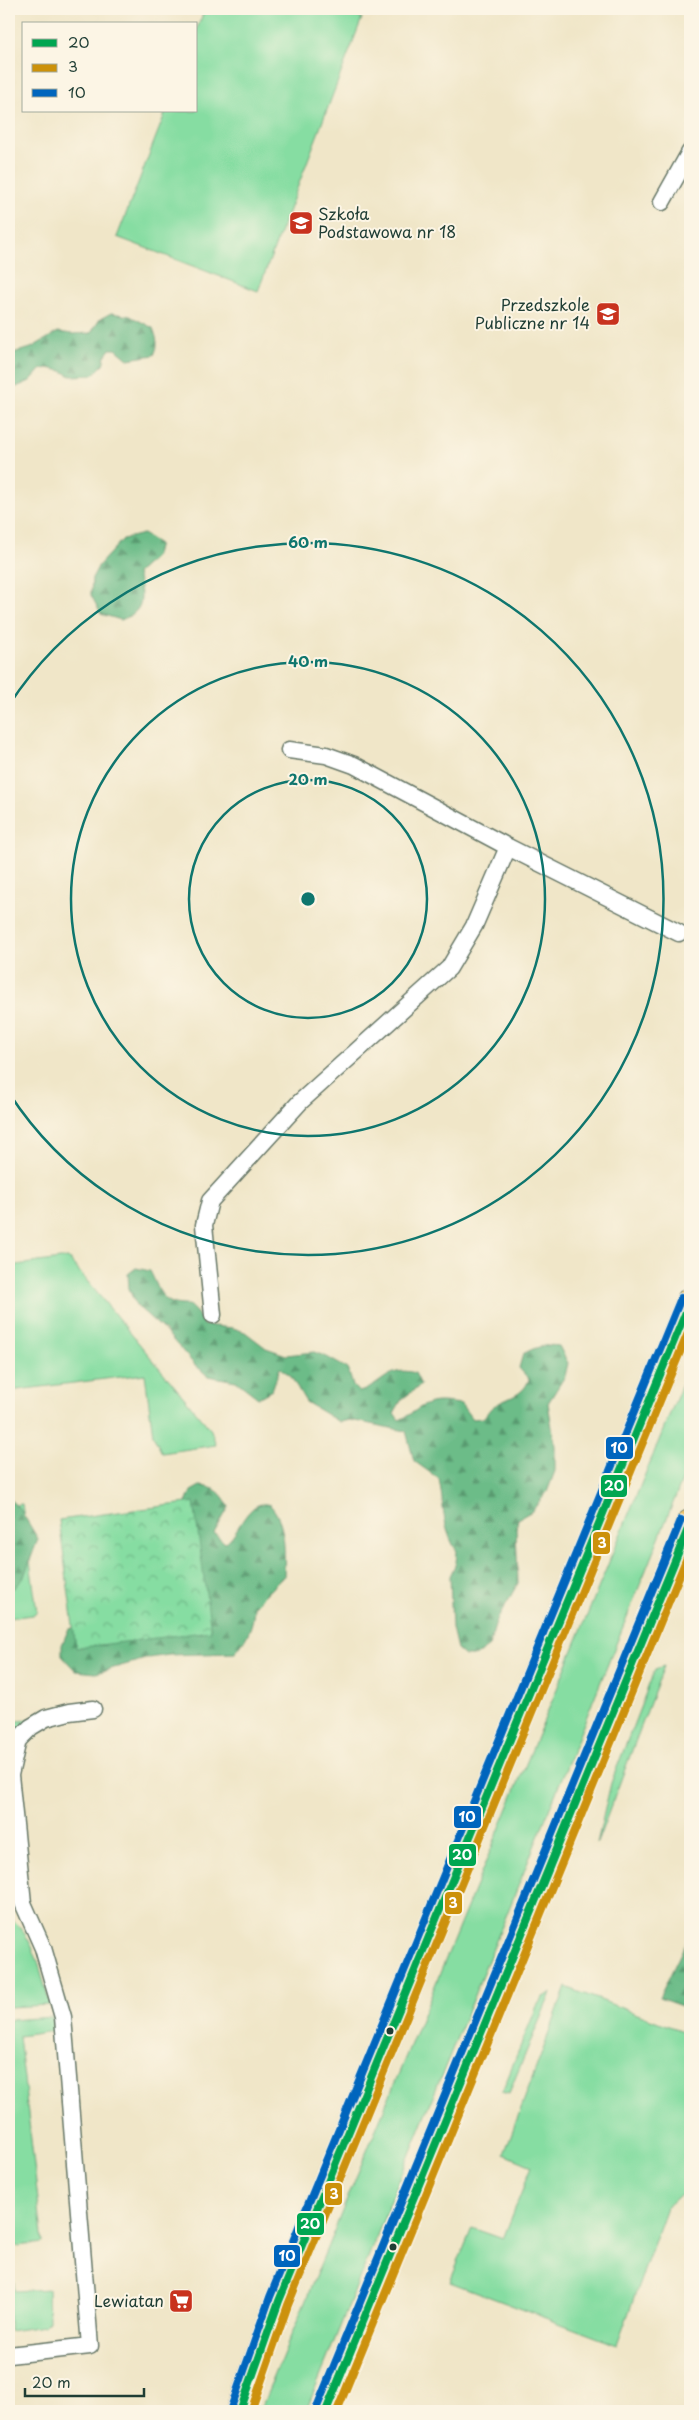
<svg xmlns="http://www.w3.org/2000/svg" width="699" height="2420" font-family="'Playpen Sans',sans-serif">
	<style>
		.grass { fill: #86dda2; stroke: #528d6b }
		.forest { fill: url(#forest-firs); stroke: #467c5e }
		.park { fill: url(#park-crowns); stroke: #528d6b }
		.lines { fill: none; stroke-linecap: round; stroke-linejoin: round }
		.lane-casing { stroke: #687868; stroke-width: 19 }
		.primary-casing { stroke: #687868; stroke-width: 30 }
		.lane { stroke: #fff; stroke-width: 16 }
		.primary { stroke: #efc469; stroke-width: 28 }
		.bus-1-casing { stroke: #fcf5e5; stroke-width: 11 }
		.bus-2-casing { stroke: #fcf5e5; stroke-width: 11 }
		.bus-3-casing { stroke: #fcf5e5; stroke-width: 11 }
		.bus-1 { stroke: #00a651; stroke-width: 8 }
		.bus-2 { stroke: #cc910a; stroke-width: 8 }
		.bus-3 { stroke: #0065bd; stroke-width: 8 }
		.ring { fill: none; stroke: #0f766e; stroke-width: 2.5 }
		.bus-dot { fill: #1f3d34; stroke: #fcf5e5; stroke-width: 2 }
		.labels { text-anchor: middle; stroke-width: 4; stroke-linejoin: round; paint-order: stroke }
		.poi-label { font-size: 16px; fill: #1f3d34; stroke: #fcf5e5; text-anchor: end }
		.centre { fill: #0f766e; stroke: #fcf5e5; stroke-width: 2.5 }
		.ring-label { font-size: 15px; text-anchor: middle; font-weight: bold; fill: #0f766e; stroke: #fcf5e5; stroke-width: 4; stroke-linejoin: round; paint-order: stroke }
		.line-badge { stroke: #fcf5e5; stroke-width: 2 }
		.badge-label { font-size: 14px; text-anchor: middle; font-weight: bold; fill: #fff }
	</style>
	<defs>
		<pattern id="forest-firs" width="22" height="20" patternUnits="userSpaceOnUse" patternTransform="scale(1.25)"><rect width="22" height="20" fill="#6cbc88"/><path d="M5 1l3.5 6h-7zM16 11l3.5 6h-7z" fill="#589a70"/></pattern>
		<pattern id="park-crowns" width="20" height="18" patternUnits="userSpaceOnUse" patternTransform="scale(1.25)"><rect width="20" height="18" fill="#86dda2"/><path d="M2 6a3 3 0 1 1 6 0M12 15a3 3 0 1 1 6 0" fill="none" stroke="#6db485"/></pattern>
	</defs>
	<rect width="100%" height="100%" fill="#fcf5e5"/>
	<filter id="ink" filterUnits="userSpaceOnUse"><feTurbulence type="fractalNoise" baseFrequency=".02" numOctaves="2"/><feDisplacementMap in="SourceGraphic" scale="10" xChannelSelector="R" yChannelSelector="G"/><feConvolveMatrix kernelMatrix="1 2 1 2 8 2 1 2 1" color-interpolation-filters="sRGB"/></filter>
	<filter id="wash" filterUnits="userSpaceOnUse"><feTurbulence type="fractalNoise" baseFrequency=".0096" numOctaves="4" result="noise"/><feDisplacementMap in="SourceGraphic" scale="20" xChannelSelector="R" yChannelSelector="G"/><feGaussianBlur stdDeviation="1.12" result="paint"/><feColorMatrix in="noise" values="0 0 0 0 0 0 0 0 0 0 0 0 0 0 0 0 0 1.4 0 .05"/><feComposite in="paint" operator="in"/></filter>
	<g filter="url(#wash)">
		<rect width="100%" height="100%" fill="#f0e6c8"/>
		<g class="grass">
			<path d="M205,9H337L362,18L258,291L117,237L166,111H196V31Z"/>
			<path d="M68,1258L211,1430L216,1445L162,1453L153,1435L145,1374L9,1391V1266Z"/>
			<path d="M690,1365V1461L306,2411H260Z"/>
			<path d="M22,1504L37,1612L32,1615L9,1618V1506Z"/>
			<path d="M664,1666L597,1843L611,1783L655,1669Z"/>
			<path d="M46,1718L9,1762V1722Z"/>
			<path d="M9,1918C36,1937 41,1975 50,2005L9,2007Z"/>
			<path d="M566,1987L690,2034V2189L681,2194L667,2207L617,2345L450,2282L472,2228L503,2239L532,2166L504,2154Z"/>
			<path d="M551,1993L509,2093L502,2091L537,2006L543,1997Z"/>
			<path d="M53,2017L54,2031L19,2036L43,2243L9,2247L15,2291L48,2289L49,2321L44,2326L9,2331V2020Z"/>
		</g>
		<g class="forest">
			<path d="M111,313L130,316L153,328C157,339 159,345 154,355L128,359L116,349H110L105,356L103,365L93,375L71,376L62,371L48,368L40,370L30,381L14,388L9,383V354L31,348L58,332L72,334L91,333L100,319Z"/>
			<path d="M143,534L159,544L155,557L137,573C142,596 147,610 121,620L101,614L91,595L92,578L99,565L123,539Z"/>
			<path d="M136,1268L150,1271C161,1292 161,1306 189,1305L197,1313L204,1325L233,1328L245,1332L266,1348L286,1355L314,1352L327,1357L348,1369L353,1386L359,1392C382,1386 388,1365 415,1373L421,1385L402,1399L394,1413L399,1420C410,1416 418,1407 428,1404C438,1400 451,1403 461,1404L472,1419L483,1418C487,1414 490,1408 494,1406C508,1397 524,1396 529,1379L519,1368L523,1354C535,1347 546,1344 559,1346L568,1363L565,1376L548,1403L555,1446V1471L547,1492L532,1511L518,1519L516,1529L518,1583L496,1622L489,1646L475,1656H465L457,1649L452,1628L450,1576L456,1563L457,1551C442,1530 444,1503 439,1479L414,1461L406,1431L350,1420L339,1422L306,1402L290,1375L280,1368L272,1390L258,1398L236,1381L208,1376L194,1364L165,1331L136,1305L129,1289L128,1274Z"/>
			<path d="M200,1486C216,1487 222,1493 229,1507L214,1533L225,1543C240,1533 248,1497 270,1505C286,1521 285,1555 284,1576L254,1606C254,1625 247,1639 235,1653L169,1655L149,1658L96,1673L76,1671L62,1656V1645L68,1630L87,1621L181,1515L191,1491Z"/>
			<path d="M9,1499L20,1509L38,1539L23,1579L14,1588H9Z"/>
			<path d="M690,1934V2009L659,1998Z"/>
		</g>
		<path class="park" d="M194,1502L211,1631L76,1648L59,1520Z"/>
	</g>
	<g filter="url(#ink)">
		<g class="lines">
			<defs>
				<g id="lane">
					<path d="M662,202L690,152"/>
					<path d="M289,750L326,755L354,765L508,847L679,933"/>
					<path d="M213,1315L204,1225L210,1201L300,1102L449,968L474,926L508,847"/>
					<path d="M9,2355L90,2346L63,2017L43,1948L23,1903L10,1775L18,1740L31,1727L46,1718L69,1712L93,1709"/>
				</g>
				<g id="primary">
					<path d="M240,2411L279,2301L690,1302"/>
					<path d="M326,2411L690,1524"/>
				</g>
			</defs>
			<use href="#lane" class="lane-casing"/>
			<use href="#primary" class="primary-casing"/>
			<use href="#lane" class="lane"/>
			<use href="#primary" class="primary"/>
			<defs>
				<g id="bus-1">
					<path d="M240,2411L279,2301L690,1302"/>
					<path d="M326,2411L690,1524"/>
				</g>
				<g id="bus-2">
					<path d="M251,2411L288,2305L690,1328"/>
					<path d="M337,2411L690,1550"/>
				</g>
				<g id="bus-3">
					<path d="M317,2407L681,1520"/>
					<path d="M231,2408L270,2297L681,1298"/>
				</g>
			</defs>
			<use href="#bus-1" class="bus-1-casing"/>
			<use href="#bus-2" class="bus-2-casing"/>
			<use href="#bus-3" class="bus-3-casing"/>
			<use href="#bus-1" class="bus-1"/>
			<use href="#bus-2" class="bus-2"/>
			<use href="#bus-3" class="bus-3"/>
		</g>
	</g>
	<g class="ring">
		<circle cx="308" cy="899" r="119"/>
		<circle cx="308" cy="899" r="237"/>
		<path d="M9 705A356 356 0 1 1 9 1093"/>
	</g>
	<defs>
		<symbol id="school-square" viewBox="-11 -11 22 22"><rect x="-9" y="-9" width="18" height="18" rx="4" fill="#c8321e" stroke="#fcf5e5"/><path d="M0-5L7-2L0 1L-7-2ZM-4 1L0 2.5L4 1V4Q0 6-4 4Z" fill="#fff"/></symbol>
		<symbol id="supermarket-square" viewBox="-11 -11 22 22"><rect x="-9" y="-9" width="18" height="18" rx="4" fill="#c8321e" stroke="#fcf5e5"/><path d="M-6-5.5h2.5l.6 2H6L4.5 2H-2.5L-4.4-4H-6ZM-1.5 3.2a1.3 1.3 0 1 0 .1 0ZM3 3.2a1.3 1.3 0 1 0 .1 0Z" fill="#fff"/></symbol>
	</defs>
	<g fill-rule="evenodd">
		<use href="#school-square" x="287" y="209" width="28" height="28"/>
		<use href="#school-square" x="594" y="300" width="28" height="28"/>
		<use href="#supermarket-square" x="167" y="2287" width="28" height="28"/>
	</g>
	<g class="bus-dot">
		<circle cx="390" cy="2031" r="4.5"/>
		<circle cx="393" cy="2247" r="4.5"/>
	</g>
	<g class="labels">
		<g class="poi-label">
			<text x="318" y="220" text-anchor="start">Szkoła<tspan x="318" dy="18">Podstawowa nr 18</tspan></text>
			<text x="590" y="311">Przedszkole<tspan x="590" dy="18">Publiczne nr 14</tspan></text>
			<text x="164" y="2307">Lewiatan</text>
		</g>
	</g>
	<circle cx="308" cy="899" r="8" class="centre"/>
	<g class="ring-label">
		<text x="308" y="548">60 m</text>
		<text x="308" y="667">40 m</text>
		<text x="308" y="785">20 m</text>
	</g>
	<g class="line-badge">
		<rect x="605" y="1436" width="29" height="24" rx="5" fill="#0065bd"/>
		<rect x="600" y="1474" width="28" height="24" rx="5" fill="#00a651"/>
		<rect x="592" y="1531" width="19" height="24" rx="5" fill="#cc910a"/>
		<rect x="453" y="1805" width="29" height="24" rx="5" fill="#0065bd"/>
		<rect x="448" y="1843" width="29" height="24" rx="5" fill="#00a651"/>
		<rect x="444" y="1891" width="19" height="24" rx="5" fill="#cc910a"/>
		<rect x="324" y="2182" width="19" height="24" rx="5" fill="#cc910a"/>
		<rect x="296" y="2212" width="29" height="24" rx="5" fill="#00a651"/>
		<rect x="273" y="2244" width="28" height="24" rx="5" fill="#0065bd"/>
	</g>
	<g class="badge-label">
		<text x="619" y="1453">10</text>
		<text x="614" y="1491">20</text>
		<text x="602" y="1548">3</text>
		<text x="467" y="1822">10</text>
		<text x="462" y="1860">20</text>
		<text x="453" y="1908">3</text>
		<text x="334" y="2199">3</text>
		<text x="310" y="2229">20</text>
		<text x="287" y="2261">10</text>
	</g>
	<rect width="699" height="2420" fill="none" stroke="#fcf5e5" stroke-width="30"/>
	<rect x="22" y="22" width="175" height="90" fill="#fcf5e5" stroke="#a4ab9e"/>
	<rect x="32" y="39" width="25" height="8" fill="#00a651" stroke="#a4ab9e"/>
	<text x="68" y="48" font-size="15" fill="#1f3d34">20</text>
	<rect x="32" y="64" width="25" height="8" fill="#cc910a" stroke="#a4ab9e"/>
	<text x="68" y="72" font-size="15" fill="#1f3d34">3</text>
	<rect x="32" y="89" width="25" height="8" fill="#0065bd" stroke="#a4ab9e"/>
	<text x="68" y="98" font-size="15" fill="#1f3d34">10</text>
	<path d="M25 2388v8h119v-8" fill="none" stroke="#1f3d34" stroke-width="2.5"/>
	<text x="32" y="2388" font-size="15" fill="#1f3d34" stroke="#fcf5e5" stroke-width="4" paint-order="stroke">20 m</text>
</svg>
